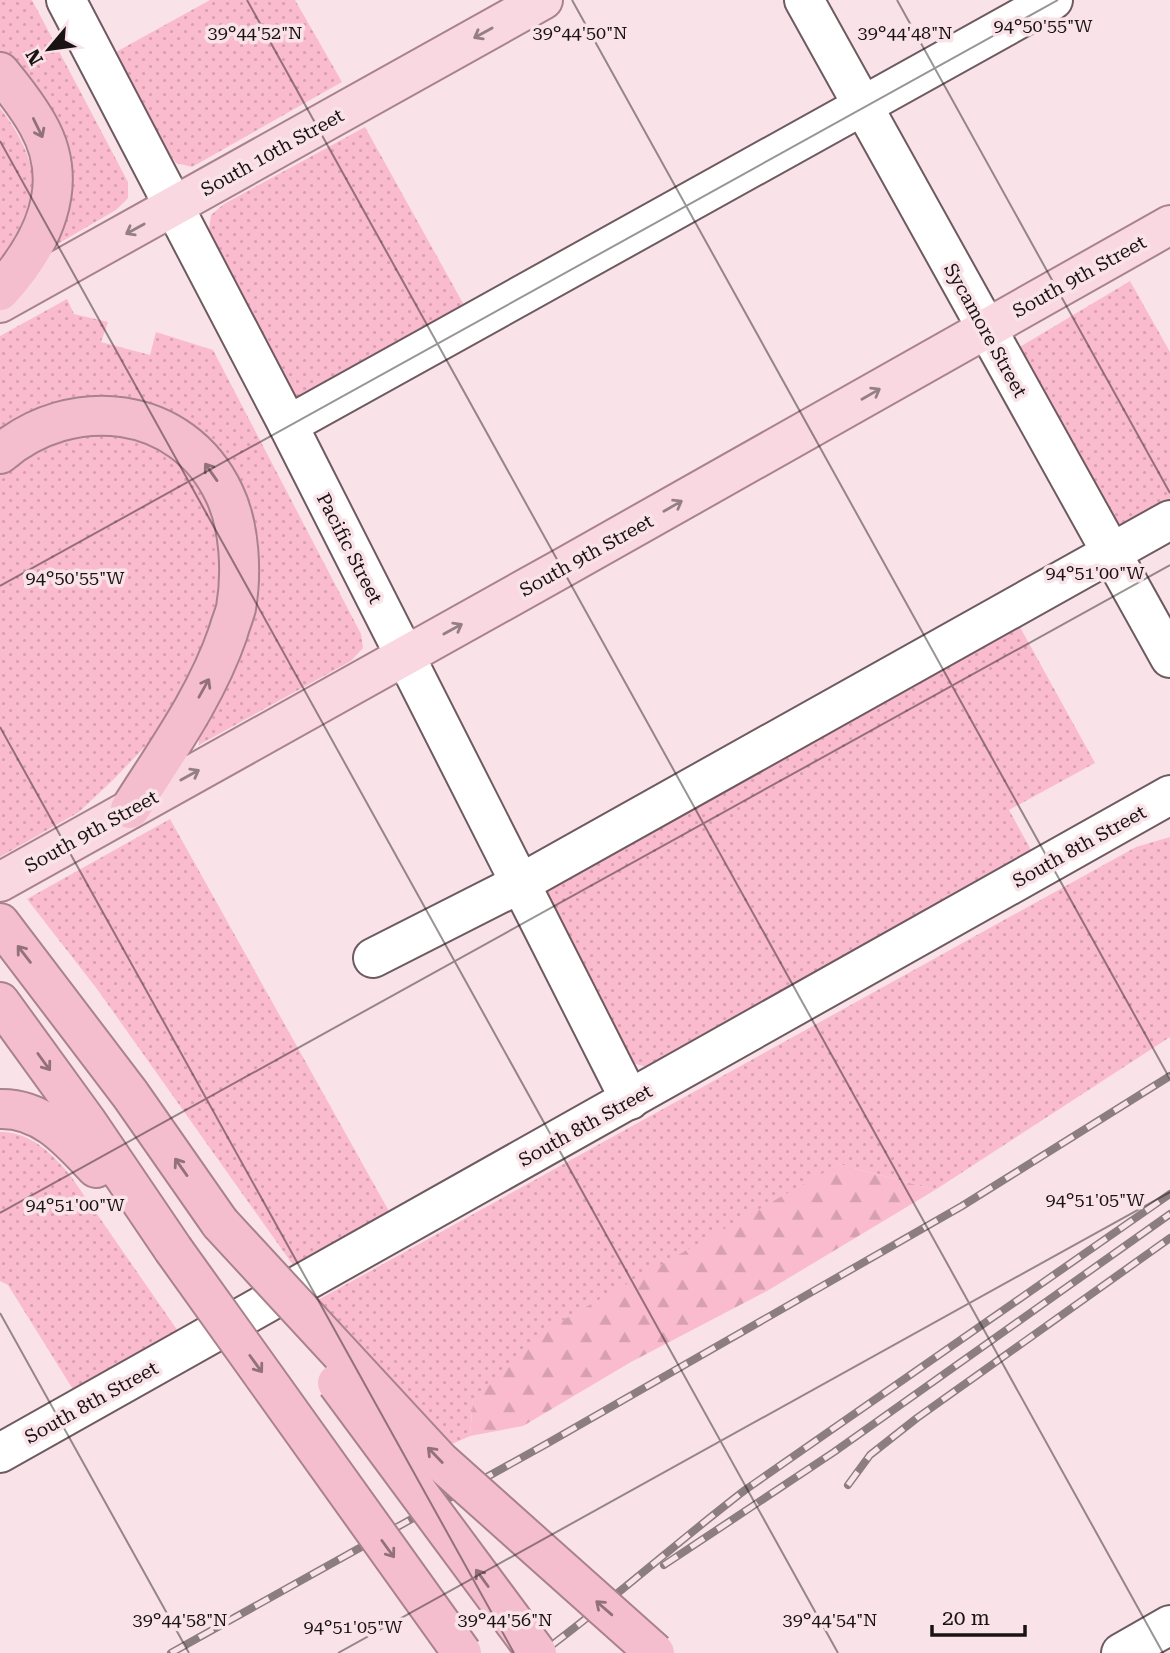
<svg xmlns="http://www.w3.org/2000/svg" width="1170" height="1653" font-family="'Roboto Serif',serif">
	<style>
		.grass { fill: url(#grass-dots) }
		.forest { fill: url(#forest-firs) }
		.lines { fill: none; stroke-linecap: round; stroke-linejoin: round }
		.minor-casing { stroke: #6e5b61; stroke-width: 42 }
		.major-casing { stroke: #a8828d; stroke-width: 42 }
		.highway-casing { stroke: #a8828d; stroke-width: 42 }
		.minor { stroke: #fff; stroke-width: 38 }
		.major { stroke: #f9d8e2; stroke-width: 38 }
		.highway { stroke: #f5bece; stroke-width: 38 }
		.rail-casing { stroke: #8b7d81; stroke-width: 8 }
		.rail { stroke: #f9e3e9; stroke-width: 5; stroke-dasharray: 16; stroke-linecap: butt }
		.highway-bridge-casing { stroke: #a8828d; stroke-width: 42; stroke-linecap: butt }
		.highway-bridge { stroke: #f5bece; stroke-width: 38 }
		.oneway { stroke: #957f86 }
		.oneway2 { stroke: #92717b }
		.ticks { fill: none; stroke: #1a1315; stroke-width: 2; stroke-opacity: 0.45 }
		.labels { text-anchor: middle; stroke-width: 7; stroke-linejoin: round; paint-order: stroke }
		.street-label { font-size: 19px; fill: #1a1315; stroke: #f9e3e9 }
		.ticks-label { font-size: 18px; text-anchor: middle; fill: #1a1315; stroke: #f9e3e9; stroke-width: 7; stroke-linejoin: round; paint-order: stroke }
	</style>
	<defs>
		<pattern id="grass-dots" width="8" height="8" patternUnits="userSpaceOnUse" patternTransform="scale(1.75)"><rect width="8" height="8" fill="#fbbbce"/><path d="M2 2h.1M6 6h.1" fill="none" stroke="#d7a0b0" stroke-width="1.8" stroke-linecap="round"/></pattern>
		<pattern id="forest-firs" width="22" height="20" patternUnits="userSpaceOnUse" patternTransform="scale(1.75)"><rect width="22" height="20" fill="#fbbbce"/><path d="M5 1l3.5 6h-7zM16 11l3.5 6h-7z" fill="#d7a0b0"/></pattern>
	</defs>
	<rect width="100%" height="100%" fill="#f9e3e9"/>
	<g class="grass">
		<path d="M0,0H32L128,182V198L116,210L49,249L65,198L0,54Z"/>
		<path d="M210,0H295L342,82L192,167L176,163L165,147L116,52Z"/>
		<path d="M0,108C22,136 42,175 31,211C25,231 10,251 0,270Z"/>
		<path d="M365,127L469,314L299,405L209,229L211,215L224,204Z"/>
		<path d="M1130,281L1170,352V508L1118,537L1018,348Z"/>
		<path d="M67,299L74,314L108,322L101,342L150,355L156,332L213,350L361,634L363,648L351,661L199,745L198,731L254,544L130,401L79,398L26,415L0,431V336Z"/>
		<path d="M123,433L162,450L189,473L206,501L217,532L221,577L220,611L207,657L164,727L113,780L79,812L0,857V472L50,437Z"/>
		<path d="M1016,620L1095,763L1009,810L1035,857L652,1069L630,1062L539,886Z"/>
		<path d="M170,819L390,1213L293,1265L97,989L27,899Z"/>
		<path d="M1170,837V1037L935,1190L839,1164L473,1400L470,1436L434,1452L367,1369L318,1300L1136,847Z"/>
		<path d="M0,1132C29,1131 53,1154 70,1175L180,1334L74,1391L8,1285L0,1281Z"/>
	</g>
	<path class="forest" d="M839,1164L935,1190L767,1291L631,1362L523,1426L470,1436L473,1400L540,1333Z"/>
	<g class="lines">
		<defs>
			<g id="minor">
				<path d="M66,0L288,425L630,1100"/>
				<path d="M804,0L1170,658"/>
				<path d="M288,425L1053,0"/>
				<path d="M373,958L521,883L1170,520"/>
				<path d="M0,1453L1170,795"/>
				<path d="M1121,1653L1170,1625"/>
			</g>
			<g id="major">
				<path d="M0,303L543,0"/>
				<path d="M0,882L566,566L1170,225"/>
			</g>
			<g id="highway">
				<path d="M0,72C14,89 27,105 38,125C72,185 42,245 0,291"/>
				<path d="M0,454C71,393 182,404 224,493C240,526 242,573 236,608C234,616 230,625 228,633C206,697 166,752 130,809"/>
				<path d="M0,923L130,1094L220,1223"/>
				<path d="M0,1002L87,1122L173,1249"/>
				<path d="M0,1109C42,1108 69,1139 96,1168"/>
			</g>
		</defs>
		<use href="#minor" class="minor-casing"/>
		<use href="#major" class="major-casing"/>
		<use href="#highway" class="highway-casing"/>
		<use href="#minor" class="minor"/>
		<use href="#major" class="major"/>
		<use href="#highway" class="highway"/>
		<defs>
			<g id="rail">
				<path d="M848,1485L870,1455L917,1418L1170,1238"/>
				<path d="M664,1565L834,1452L1170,1214"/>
				<path d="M552,1645C618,1595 680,1540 745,1490L1170,1194"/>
				<path d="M171,1653L548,1443L962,1206L1170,1076"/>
			</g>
		</defs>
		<use href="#rail" class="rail-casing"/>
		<use href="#rail" class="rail"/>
		<defs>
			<g id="highway-bridge">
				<path d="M220,1223L440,1461L655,1653"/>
				<path d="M173,1249L462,1653"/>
				<path d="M337,1383L537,1653"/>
			</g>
		</defs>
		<use href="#highway-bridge" class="highway-bridge-casing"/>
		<use href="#highway-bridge" class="highway-bridge"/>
	</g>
	<defs><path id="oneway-shaft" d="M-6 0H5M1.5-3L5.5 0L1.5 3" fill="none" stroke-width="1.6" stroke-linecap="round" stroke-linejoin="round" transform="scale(1.75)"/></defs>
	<g class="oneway">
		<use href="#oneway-shaft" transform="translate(483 33) rotate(151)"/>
		<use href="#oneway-shaft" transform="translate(135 229) rotate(151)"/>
		<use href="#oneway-shaft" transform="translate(871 394) rotate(-30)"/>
		<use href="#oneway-shaft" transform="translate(673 506) rotate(-30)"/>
		<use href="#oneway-shaft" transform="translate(453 629) rotate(-29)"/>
		<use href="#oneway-shaft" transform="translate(190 775) rotate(-29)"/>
	</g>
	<g class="oneway2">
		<use href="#oneway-shaft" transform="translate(38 128) rotate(64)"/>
		<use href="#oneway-shaft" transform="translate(211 472) rotate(-125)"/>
		<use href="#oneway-shaft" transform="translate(204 688) rotate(-61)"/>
		<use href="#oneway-shaft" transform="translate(24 954) rotate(-128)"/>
		<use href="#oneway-shaft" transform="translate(44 1062) rotate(54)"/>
		<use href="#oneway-shaft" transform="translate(181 1167) rotate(-125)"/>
		<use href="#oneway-shaft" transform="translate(256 1364) rotate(54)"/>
		<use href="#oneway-shaft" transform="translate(435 1455) rotate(-134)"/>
		<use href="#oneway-shaft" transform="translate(388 1549) rotate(54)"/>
		<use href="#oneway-shaft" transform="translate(482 1578) rotate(-126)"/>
		<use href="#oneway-shaft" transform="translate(604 1608) rotate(-139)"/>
	</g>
	<path class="ticks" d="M247,0L1163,1653M572,0L1170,1079M897,0L1170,493M0,141L838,1653M0,586L1058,0M0,727L514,1653M0,1213L1170,565M0,1313L189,1653M338,1653L1170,1192"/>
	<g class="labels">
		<g class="street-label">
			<text transform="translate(272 152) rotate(-29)" y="7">South 10th Street</text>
			<text transform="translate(1079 276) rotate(-29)" y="7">South 9th Street</text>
			<text transform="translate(986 330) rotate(61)" y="7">Sycamore Street</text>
			<text transform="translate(350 548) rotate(63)" y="7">Pacific Street</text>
			<text transform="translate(586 555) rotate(-29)" y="7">South 9th Street</text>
			<text transform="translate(91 831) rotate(-29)" y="7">South 9th Street</text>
			<text transform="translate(1079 846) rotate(-29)" y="7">South 8th Street</text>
			<text transform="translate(585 1125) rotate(-29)" y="7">South 8th Street</text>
			<text transform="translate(91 1402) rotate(-29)" y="7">South 8th Street</text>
		</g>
	</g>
	<g class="ticks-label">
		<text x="1043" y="32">94°50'55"W</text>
		<text x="255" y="39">39°44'52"N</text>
		<text x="580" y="39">39°44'50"N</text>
		<text x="905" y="39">39°44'48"N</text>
		<text x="1095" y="579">94°51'00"W</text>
		<text x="75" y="584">94°50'55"W</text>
		<text x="1095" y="1206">94°51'05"W</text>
		<text x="75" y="1211">94°51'00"W</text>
		<text x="180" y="1626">39°44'58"N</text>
		<text x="505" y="1626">39°44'56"N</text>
		<text x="830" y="1626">39°44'54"N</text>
		<text x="353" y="1633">94°51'05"W</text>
	</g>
	<g transform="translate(49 49) rotate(241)" stroke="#f9e3e9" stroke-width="5" paint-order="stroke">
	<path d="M0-5L12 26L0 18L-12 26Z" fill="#1a1315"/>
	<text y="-10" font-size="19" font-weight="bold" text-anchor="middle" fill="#1a1315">N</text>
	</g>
	<path d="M932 1625v10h93v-10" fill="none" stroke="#1a1315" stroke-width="3.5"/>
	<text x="942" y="1625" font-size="21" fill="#1a1315" stroke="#f9e3e9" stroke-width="5" paint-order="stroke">20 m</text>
</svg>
